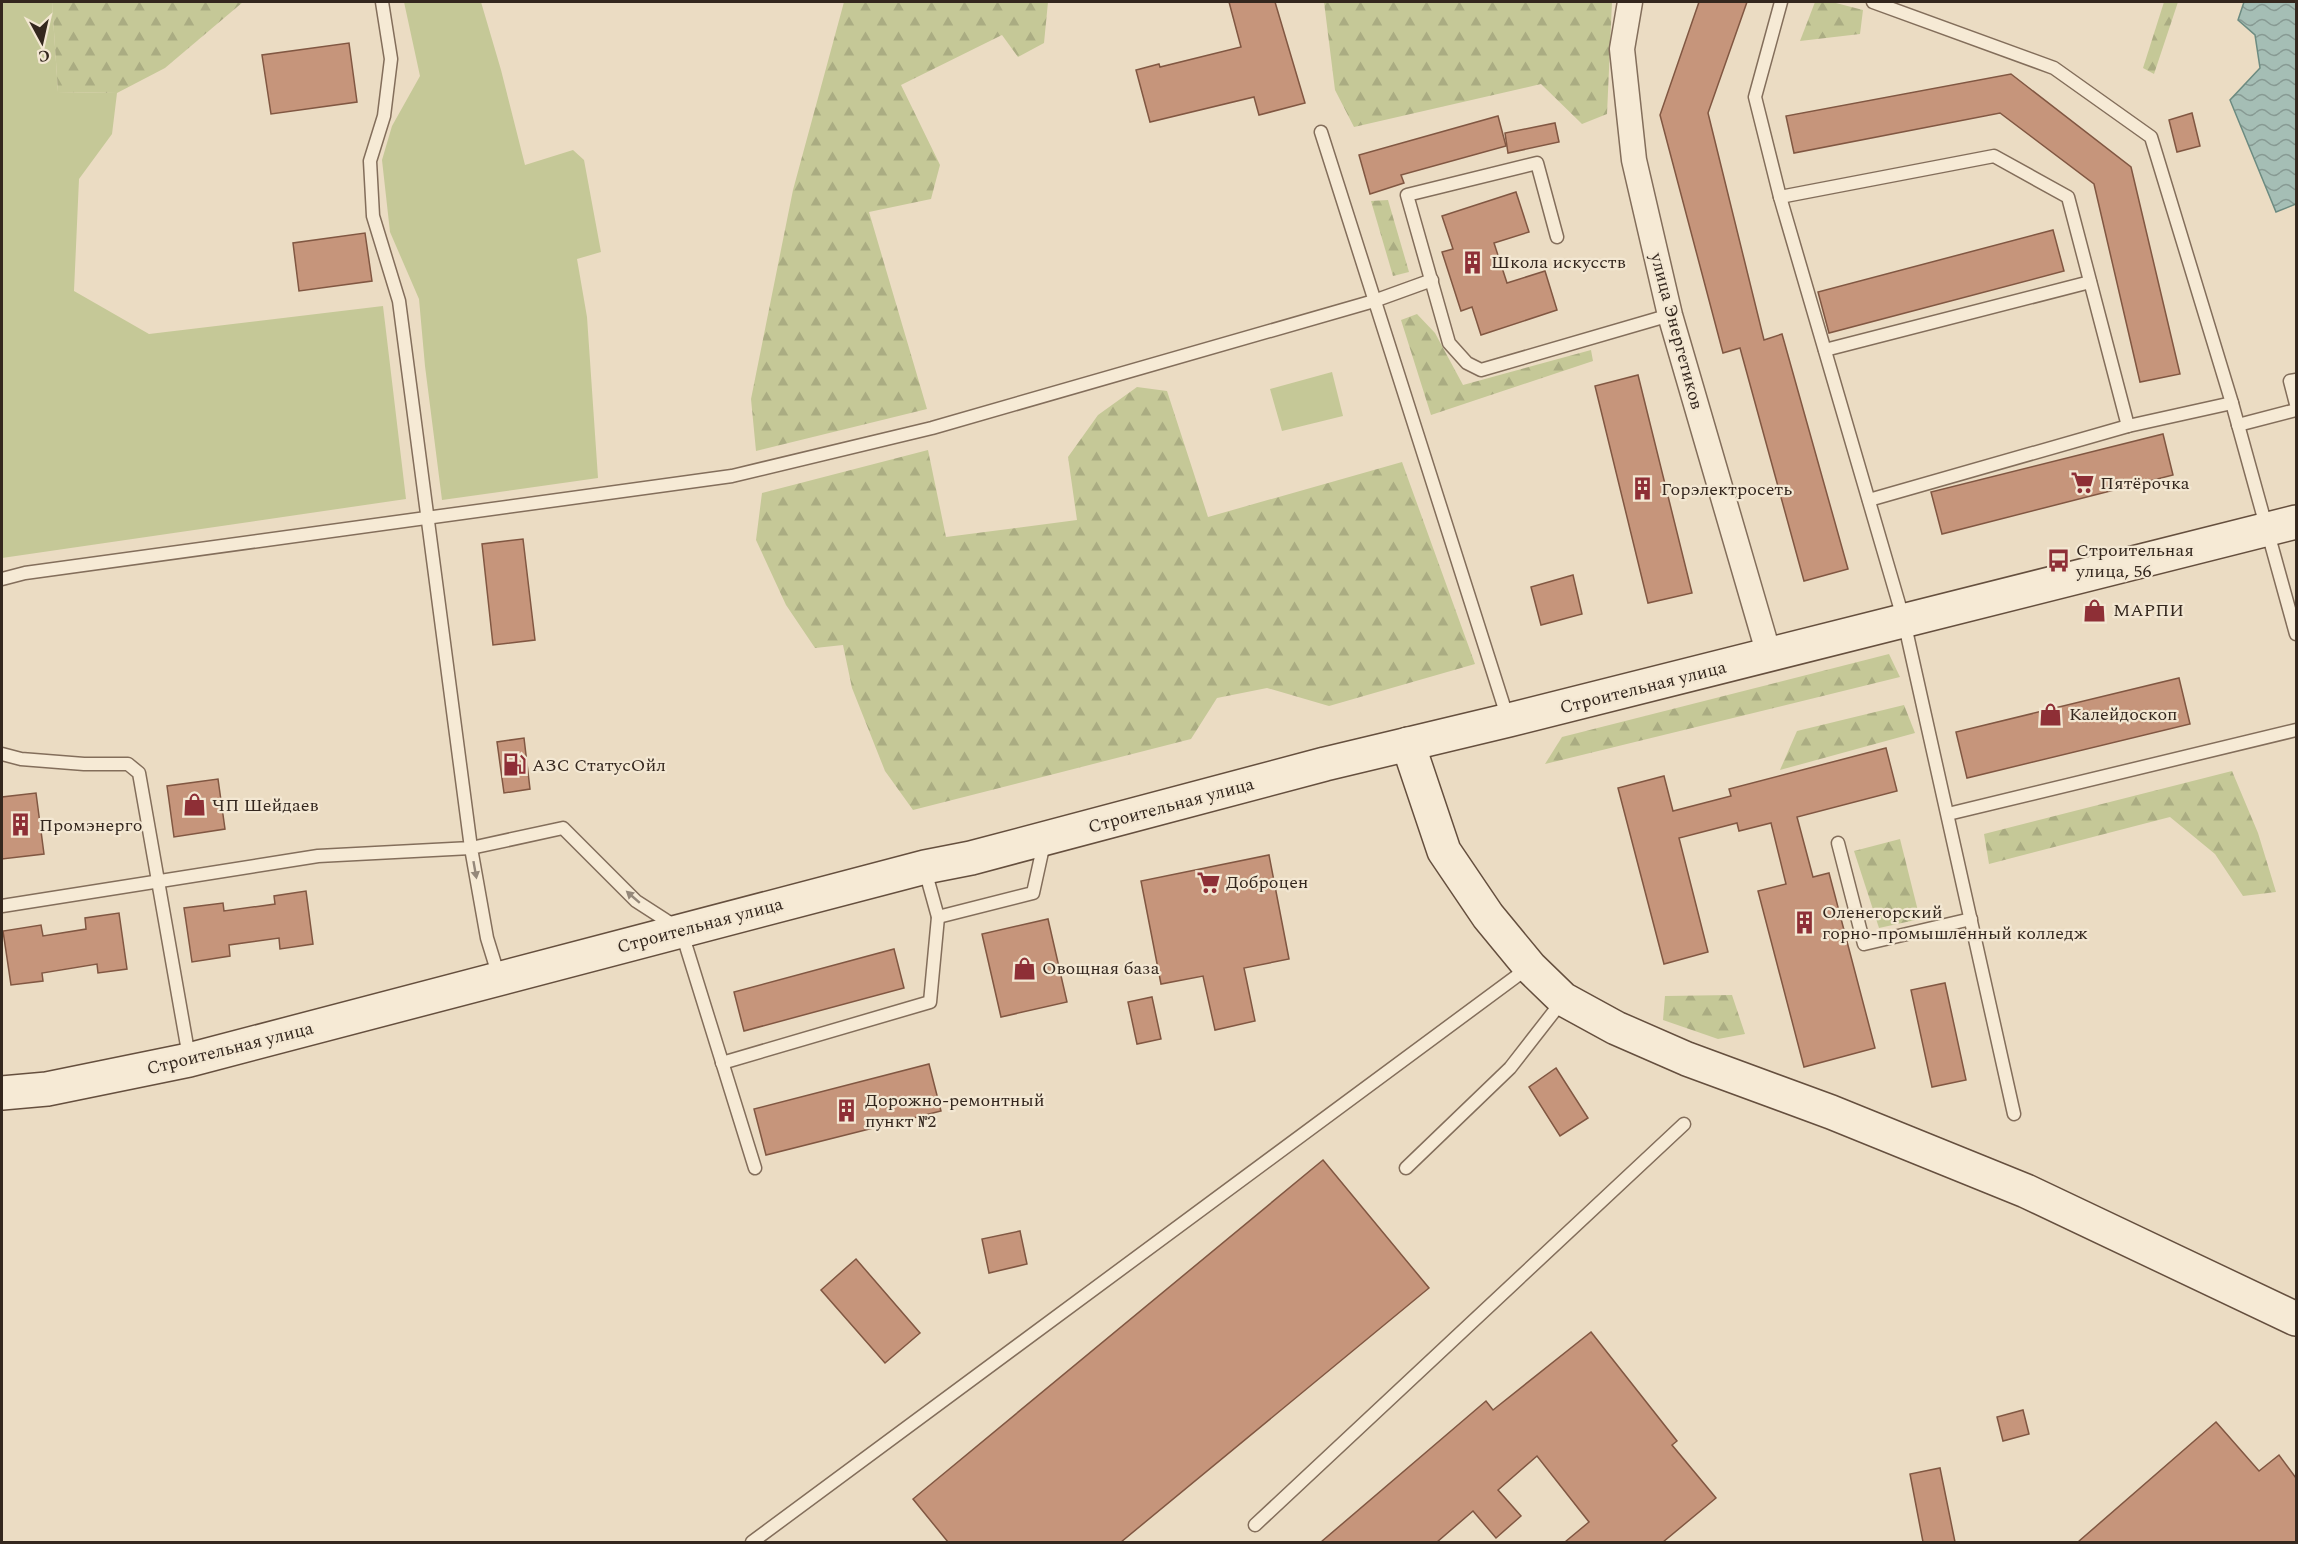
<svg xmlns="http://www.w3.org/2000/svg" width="2298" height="1544" font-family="Spectral,serif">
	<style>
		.green { fill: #c5c897 }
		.forest { fill: url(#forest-firs) }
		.water { fill: url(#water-waves); stroke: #6c8b81; stroke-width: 1.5 }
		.building { fill: #c6957b; stroke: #815742; stroke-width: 1.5 }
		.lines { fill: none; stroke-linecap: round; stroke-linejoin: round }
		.lane-casing { stroke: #836e5b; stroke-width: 15 }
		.street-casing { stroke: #836e5b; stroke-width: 27 }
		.secondary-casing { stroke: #654f3e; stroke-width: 36 }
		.lane { stroke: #f6ead5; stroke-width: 12 }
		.street { stroke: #f6ead5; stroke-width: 24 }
		.secondary { stroke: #f6ead5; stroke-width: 33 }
		.oneway { fill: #95887a }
		.labels { text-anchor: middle; stroke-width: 4.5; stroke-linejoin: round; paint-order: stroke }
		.poi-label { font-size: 18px; fill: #34271e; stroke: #f3e7d2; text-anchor: start }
		.street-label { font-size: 18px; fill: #34271e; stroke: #f3e7d2 }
	</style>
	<defs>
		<pattern id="forest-firs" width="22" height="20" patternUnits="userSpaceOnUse" patternTransform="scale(1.5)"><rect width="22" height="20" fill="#c5c897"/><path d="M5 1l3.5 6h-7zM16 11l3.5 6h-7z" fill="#aaac82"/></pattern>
		<pattern id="water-waves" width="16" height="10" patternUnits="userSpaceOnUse" patternTransform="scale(1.5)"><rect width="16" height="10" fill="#a5beb5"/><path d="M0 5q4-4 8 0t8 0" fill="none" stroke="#879a93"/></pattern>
	</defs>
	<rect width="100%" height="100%" fill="#ebdcc3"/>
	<g class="green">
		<path d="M2,2H52L58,92L117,93L112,134L79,179L74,291L149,334L383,306L406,499L2,558Z"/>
		<path d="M404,2H481L501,70L525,165L573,150L584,160L601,252L577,259L587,317L598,478L442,500L425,366L419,299L390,232L382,160L392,126L420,76Z"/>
		<path d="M1332,372L1343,416L1282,431L1270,389Z"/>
	</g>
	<g class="forest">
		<path d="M52,2H243L165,68L117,93L58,92Z"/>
		<path d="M844,2H1048L1044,43L1018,57L1002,35L901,85L940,165L931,199L869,212L927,409L756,451L751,399L793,190Z"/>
		<path d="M1324,2H1612L1607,114L1582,124L1541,84L1354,127L1335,90Z"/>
		<path d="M1815,2H1832L1863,10L1860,34L1800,41Z"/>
		<path d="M2164,2H2178L2154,74L2143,68Z"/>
		<path d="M1388,200L1409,272L1393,276L1371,201Z"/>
		<path d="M1417,314L1435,333L1463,385L1591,350L1593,361L1431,415L1401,320Z"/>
		<path d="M1137,387L1167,391L1208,517L1402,462L1475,664L1329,706L1267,688L1217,698L1191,739L913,810L885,771L852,688L843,645L815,648L786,605L756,540L762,493L928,450L946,537L1077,520L1068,457L1098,415Z"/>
		<path d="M1889,654L1900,677L1545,764L1562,737Z"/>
		<path d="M1904,705L1915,733L1780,770L1797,731Z"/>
		<path d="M2232,771L2258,833L2276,892L2243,896L2215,854L2170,817L1989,864L1984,834Z"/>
		<path d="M1900,839L1920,919L1879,928L1854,851Z"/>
		<path d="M1732,995L1745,1034L1718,1039L1663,1020L1665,996Z"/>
	</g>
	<path class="water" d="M2244,2H2296V204L2276,212L2230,100L2260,68L2255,35L2238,20Z"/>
	<g class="building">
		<path d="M1229,2H1275L1305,103L1259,115L1254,97L1150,122L1136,70L1159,64L1160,67L1241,47Z"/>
		<path d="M1699,2H1747L1708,113L1764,340L1782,334L1848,569L1804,581L1740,348L1723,353L1660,115Z"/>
		<path d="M349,43L357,102L271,114L262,55Z"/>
		<path d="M2011,74L2131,167L2180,374L2140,382L2094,184L2000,113L1794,153L1786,116Z"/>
		<path d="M2192,113L2200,146L2177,152L2169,120Z"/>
		<path d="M1498,116L1506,146L1401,175L1404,183L1370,194L1359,155Z"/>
		<path d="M1555,123L1559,142L1508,153L1505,133Z"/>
		<path d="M1516,192L1529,232L1494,243L1507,283L1545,271L1557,310L1481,335L1472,307L1461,311L1442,252L1453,249L1442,216Z"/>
		<path d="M2053,230L2064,271L1829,333L1818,292Z"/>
		<path d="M365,233L372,281L299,291L293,243Z"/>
		<path d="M1638,375L1692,593L1648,603L1595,386Z"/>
		<path d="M2163,434L2173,475L1942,534L1931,492Z"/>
		<path d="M523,539L535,640L493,645L482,544Z"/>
		<path d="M1573,575L1582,614L1541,625L1531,587Z"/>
		<path d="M2179,678L2190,724L1967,778L1956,732Z"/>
		<path d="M524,738L530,789L504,793L497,742Z"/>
		<path d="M1886,748L1897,791L1797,817L1813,877L1829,873L1875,1048L1804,1067L1758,891L1786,884L1771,823L1739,831L1737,823L1679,838L1708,952L1664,964L1618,788L1664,776L1673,811L1731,796L1729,789Z"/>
		<path d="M218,779L225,829L174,837L167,786Z"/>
		<path d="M36,793L44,854L2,859V797Z"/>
		<path d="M1269,855L1289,959L1244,968L1255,1021L1215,1030L1203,976L1161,984L1141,881Z"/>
		<path d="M306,891L313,944L280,949L279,938L229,945L230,956L192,962L184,908L223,903L224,911L275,904L274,896Z"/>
		<path d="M119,913L127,969L98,973L97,964L42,973L43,981L11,985L3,931L41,925L43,936L86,929L85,918Z"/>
		<path d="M1048,919L1067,1002L1001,1017L982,934Z"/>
		<path d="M894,949L904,988L744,1031L734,992Z"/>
		<path d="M1945,983L1966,1080L1932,1087L1911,990Z"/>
		<path d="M1152,997L1161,1039L1137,1044L1128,1002Z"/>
		<path d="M929,1064L941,1111L766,1155L754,1109Z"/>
		<path d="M1556,1068L1588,1118L1560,1136L1529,1087Z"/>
		<path d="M1323,1160L1429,1288L1121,1542H948L913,1499Z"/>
		<path d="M1020,1231L1027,1264L989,1273L982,1239Z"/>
		<path d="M856,1259L920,1333L885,1363L821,1290Z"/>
		<path d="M1591,1332L1677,1441L1672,1445L1716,1498L1663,1542H1565L1589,1522L1537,1456L1498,1490L1521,1516L1496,1538L1473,1511L1437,1542H1321L1486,1401L1493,1410Z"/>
		<path d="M2023,1410L2029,1434L2003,1441L1997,1417Z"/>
		<path d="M2216,1422L2259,1471L2279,1455L2296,1478V1542H2078Z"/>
		<path d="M1940,1468L1955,1542H1923L1910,1474Z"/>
	</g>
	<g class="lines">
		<defs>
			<g id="lane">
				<path d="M1781,2L1755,97L1780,197L1904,621L2014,1114"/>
				<path d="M1873,2L2054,68L2151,137L2232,403L2296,634"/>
				<path d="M1321,132L1508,719"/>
				<path d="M1780,197L1994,156L2068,197L2128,426L2232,403"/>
				<path d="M1557,237L1537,163L1407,195L1449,343L1467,363L1481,370L1670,315"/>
				<path d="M1825,350L2090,282"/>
				<path d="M2296,380L2290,381L2296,404"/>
				<path d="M2238,425L2296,410"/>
				<path d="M1869,500L2128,426"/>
				<path d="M2,579L25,573L732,476L932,428L1374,301L1432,280"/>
				<path d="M2,754L21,759L84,764H128L139,773L189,1057"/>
				<path d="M1948,814L2296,730"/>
				<path d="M1838,843L1864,944L1971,919"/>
				<path d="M925,870L938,917L1033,893L1044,843"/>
				<path d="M2,906L318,856L471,848L399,301L373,216L370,161L384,116L391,59L382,2"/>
				<path d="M499,977L487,938L471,848L563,828L636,901L681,930L755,1168"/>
				<path d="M722,1063L930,1002L938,917"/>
				<path d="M1406,1168L1510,1068L1563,1000"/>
				<path d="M1255,1525L1684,1124"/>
				<path d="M752,1542L1529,967"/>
			</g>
			<path id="street" d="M1630,2L1622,49L1634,160L1670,315L1769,655"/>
			<g id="secondary">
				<path d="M1408,744L1444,851L1488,916L1530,967L1563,999L1616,1028L1687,1059L1831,1112L2026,1191L2296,1319"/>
				<path d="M2,1093L47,1089L189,1060L925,867L971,858L1325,764L1509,720L2296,522"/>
			</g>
		</defs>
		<use href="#lane" class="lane-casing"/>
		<use href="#street" class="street-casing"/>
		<use href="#secondary" class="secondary-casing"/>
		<use href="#lane" class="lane"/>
		<use href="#street" class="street"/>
		<use href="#secondary" class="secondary"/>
	</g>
	<defs><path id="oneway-solid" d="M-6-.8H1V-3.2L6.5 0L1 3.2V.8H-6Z" transform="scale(1.5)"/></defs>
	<g class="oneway">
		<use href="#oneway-solid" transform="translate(475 870) rotate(80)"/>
		<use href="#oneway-solid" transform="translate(633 897) rotate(-139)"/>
	</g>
	<defs>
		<symbol id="building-bare" viewBox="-9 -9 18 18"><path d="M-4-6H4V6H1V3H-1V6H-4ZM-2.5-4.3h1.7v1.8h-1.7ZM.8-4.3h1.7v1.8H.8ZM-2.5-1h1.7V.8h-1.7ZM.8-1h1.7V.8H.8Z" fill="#8e2f36" stroke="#f3e7d2" stroke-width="2.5" paint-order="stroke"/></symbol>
		<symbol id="supermarket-bare" viewBox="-9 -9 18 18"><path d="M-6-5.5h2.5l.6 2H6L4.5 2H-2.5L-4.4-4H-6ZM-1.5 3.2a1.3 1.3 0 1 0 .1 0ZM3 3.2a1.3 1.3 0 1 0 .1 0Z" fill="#8e2f36" stroke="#f3e7d2" stroke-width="2.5" paint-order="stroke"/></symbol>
		<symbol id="bus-bare" viewBox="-9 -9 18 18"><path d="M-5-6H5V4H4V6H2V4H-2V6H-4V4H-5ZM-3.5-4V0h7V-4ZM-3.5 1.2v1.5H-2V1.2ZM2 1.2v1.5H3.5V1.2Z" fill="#8e2f36" stroke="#f3e7d2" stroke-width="2.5" paint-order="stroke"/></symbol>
		<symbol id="shop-bare" viewBox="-9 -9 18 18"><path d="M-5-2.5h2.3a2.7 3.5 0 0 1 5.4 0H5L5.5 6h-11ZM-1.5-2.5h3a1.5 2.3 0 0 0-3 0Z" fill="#8e2f36" stroke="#f3e7d2" stroke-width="2.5" paint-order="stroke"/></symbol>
		<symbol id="fuel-bare" viewBox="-9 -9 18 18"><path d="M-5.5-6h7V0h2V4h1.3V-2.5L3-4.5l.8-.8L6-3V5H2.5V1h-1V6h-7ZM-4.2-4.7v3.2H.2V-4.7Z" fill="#8e2f36" stroke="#f3e7d2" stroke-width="2.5" paint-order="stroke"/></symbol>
	</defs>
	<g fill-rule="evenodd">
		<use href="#building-bare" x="1456" y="246" width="33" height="33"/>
		<use href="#supermarket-bare" x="2066" y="466" width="33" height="33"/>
		<use href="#building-bare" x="1626" y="472" width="33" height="33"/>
		<use href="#bus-bare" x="2042" y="544" width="33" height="33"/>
		<use href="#shop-bare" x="2078" y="594" width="33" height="33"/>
		<use href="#shop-bare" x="2034" y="698" width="33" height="33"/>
		<use href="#fuel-bare" x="498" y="748" width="33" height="33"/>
		<use href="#shop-bare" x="178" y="788" width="33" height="33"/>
		<use href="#building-bare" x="4" y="808" width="33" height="33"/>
		<use href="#supermarket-bare" x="1192" y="866" width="33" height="33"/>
		<use href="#building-bare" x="1788" y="906" width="33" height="33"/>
		<use href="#shop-bare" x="1008" y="952" width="33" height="33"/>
		<use href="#building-bare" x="830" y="1094" width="33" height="33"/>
	</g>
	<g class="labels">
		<g class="poi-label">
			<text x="1491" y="268">Школа искусств</text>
			<text x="2100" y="489">Пятёрочка</text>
			<text x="1661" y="495">Горэлектросеть</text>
			<text x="2076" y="556">Строительная<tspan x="2076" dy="21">улица, 56</tspan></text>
			<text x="2113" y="616">МАРПИ</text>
			<text x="2069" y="720">Калейдоскоп</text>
			<text x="532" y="771">АЗС СтатусОйл</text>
			<text x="212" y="811">ЧП Шейдаев</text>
			<text x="39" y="831">Промэнерго</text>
			<text x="1226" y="888">Доброцен</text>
			<text x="1822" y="918">Оленегорский<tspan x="1822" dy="21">горно-промышленный колледж</tspan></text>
			<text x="1042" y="974">Овощная база</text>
			<text x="865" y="1106">Дорожно-ремонтный<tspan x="865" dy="21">пункт №2</tspan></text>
		</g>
		<g class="street-label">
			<text transform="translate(1677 331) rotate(75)" y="6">улица Энергетиков</text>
			<text transform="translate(1643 687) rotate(-14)" y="6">Строительная улица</text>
			<text transform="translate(1171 805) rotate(-15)" y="6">Строительная улица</text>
			<text transform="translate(700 925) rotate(-15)" y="6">Строительная улица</text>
			<text transform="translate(230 1048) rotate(-14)" y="6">Строительная улица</text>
		</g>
	</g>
	<rect width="2298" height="1544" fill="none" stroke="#34271e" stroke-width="6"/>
	<g transform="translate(42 42) rotate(172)" stroke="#f3e7d2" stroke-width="4.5" paint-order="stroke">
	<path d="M0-4.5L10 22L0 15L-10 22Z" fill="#34271e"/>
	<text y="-9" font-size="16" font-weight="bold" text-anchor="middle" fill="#34271e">С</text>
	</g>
</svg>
